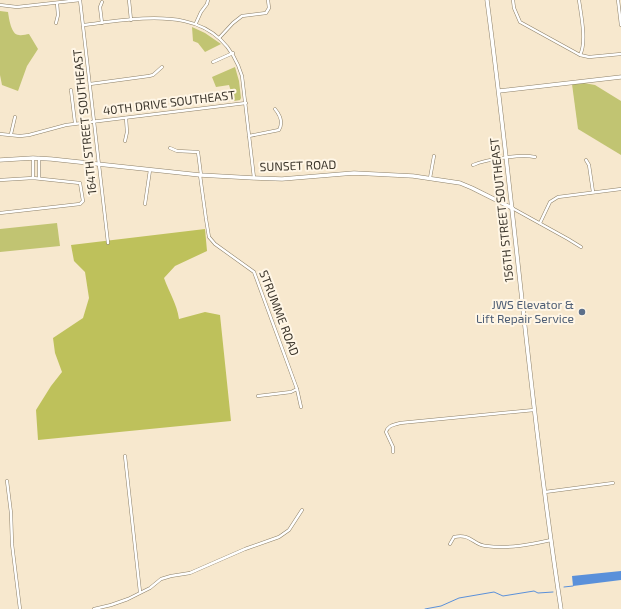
<svg xmlns="http://www.w3.org/2000/svg" width="621" height="609" font-family="'Exo 2',sans-serif">
	<style>
		.green { fill: #c1c472 }
		.forest { fill: #bec15b }
		.water { fill: #5a90da }
		.lines { fill: none; stroke-linecap: round; stroke-linejoin: round }
		.stream { stroke: #5a90da; stroke-width: 1 }
		.minor-casing { stroke: #8d8069; stroke-width: 3.5 }
		.tertiary-casing { stroke: #8d8069; stroke-width: 4.5 }
		.minor { stroke: #fff; stroke-width: 2.5 }
		.tertiary { stroke: #fff; stroke-width: 3.5 }
		.service-dot { fill: #5c6f8a; stroke: #fff6e6; stroke-width: 1.5 }
		.labels { text-anchor: middle; stroke-width: 4; stroke-linejoin: round; paint-order: stroke }
		.street-label { font-size: 12px; fill: #3c362c; stroke: #fff6e6 }
		.service-label { font-size: 12px; fill: #4e5e75; stroke: #fff6e6; text-anchor: end }
	</style>
	<rect width="100%" height="100%" fill="#f7e8ce"/>
	<g class="green">
		<path d="M0,11L8,12C9,18 11,35 19,35C22,36 26,34 29,34L38,49L27,66L18,91L2,85L0,75Z"/>
		<path d="M192,27L205,33L221,44L205,52L198,43L193,41Z"/>
		<path d="M235,67L239,81L241,98L240,100L234,101L229,85L216,87L212,77Z"/>
		<path d="M584,83L595,85L621,101V155L578,129L572,84Z"/>
		<path d="M57,223L60,246L0,252V229Z"/>
	</g>
	<path class="forest" d="M205,229L207,251L175,266L164,278C169,292 177,304 179,319L205,312L220,315L231,421L38,440L36,410L51,386L62,372L55,353L53,338L83,318L89,298L85,272L74,261L71,245Z"/>
	<path class="water" d="M621,571V580L573,586L572,576Z"/>
	<g class="lines">
		<g class="stream">
			<path d="M564,587L573,586"/>
			<path d="M425,609L441,606L459,598L494,592L503,596L534,591L538,593L553,592"/>
		</g>
		<defs>
			<g id="minor">
				<path d="M80,0L108,243"/>
				<path d="M129,0L131,20"/>
				<path d="M513,0L514,8L520,22L580,55L589,57L621,54"/>
				<path d="M579,0C581,15 587,42 580,55"/>
				<path d="M618,0L621,25"/>
				<path d="M102,2L100,7L102,23"/>
				<path d="M0,5L17,7L80,0"/>
				<path d="M56,23L58,15L57,3"/>
				<path d="M196,23L201,12L207,4L208,0"/>
				<path d="M83,25C144,18 219,1 242,76L254,178"/>
				<path d="M220,37L233,23L242,16L266,13L269,8L268,0"/>
				<path d="M213,62L233,53"/>
				<path d="M90,84L149,76L153,75L162,67"/>
				<path d="M71,90L75,123"/>
				<path d="M0,134L20,136L29,135L66,125L246,103"/>
				<path d="M11,134L15,117"/>
				<path d="M249,136L279,130C283,123 280,115 275,109"/>
				<path d="M125,141L127,132L126,118"/>
				<path d="M170,148L177,151L198,152L201,175"/>
				<path d="M586,160L589,165L593,192"/>
				<path d="M473,165C487,159 521,154 535,157"/>
				<path d="M200,175L206,219L209,237L215,244L254,272L297,389L301,407"/>
				<path d="M33,177V158"/>
				<path d="M39,178V158"/>
				<path d="M430,178L434,156"/>
				<path d="M0,180L33,178L80,183L83,201L80,204L0,213"/>
				<path d="M145,204L150,170"/>
				<path d="M512,208L568,239L581,247"/>
				<path d="M540,223L550,202L558,197L621,189"/>
				<path d="M258,396L291,392L297,389"/>
				<path d="M393,452V447L386,432C388,425 394,425 400,423L534,410"/>
				<path d="M125,456L140,592"/>
				<path d="M7,481L11,513L12,544L20,609"/>
				<path d="M545,492L613,483"/>
				<path d="M450,544L454,537C471,533 473,545 486,546C508,549 529,545 551,540"/>
				<path d="M94,609L111,605L128,599L150,588L161,579L171,576L190,573L245,549L279,537L289,530L302,510"/>
			</g>
			<g id="tertiary">
				<path d="M487,0C514,203 530,407 561,609"/>
				<path d="M499,91L621,77"/>
				<path d="M0,160L33,158L51,159L200,175L254,178L282,179L354,173L413,176L460,183L472,188L512,208"/>
			</g>
		</defs>
		<use href="#minor" class="minor-casing"/>
		<use href="#tertiary" class="tertiary-casing"/>
		<use href="#minor" class="minor"/>
		<use href="#tertiary" class="tertiary"/>
	</g>
	<circle class="service-dot" cx="582" cy="312" r="4"/>
	<g class="labels">
		<g class="street-label">
			<text transform="translate(169 103) rotate(-7)" y="4">40TH DRIVE SOUTHEAST</text>
			<text transform="translate(85 122) rotate(-96)" y="4">164TH STREET SOUTHEAST</text>
			<text transform="translate(298 166) rotate(-2)" y="4">SUNSET ROAD</text>
			<text transform="translate(502 210) rotate(-96)" y="4">156TH STREET SOUTHEAST</text>
			<text transform="translate(279 313) rotate(69)" y="4">STRUMME ROAD</text>
		</g>
		<g class="service-label">
			<text x="574" y="309">JWS Elevator &amp;<tspan x="574" dy="14">Lift Repair Service</tspan></text>
		</g>
	</g>
</svg>
